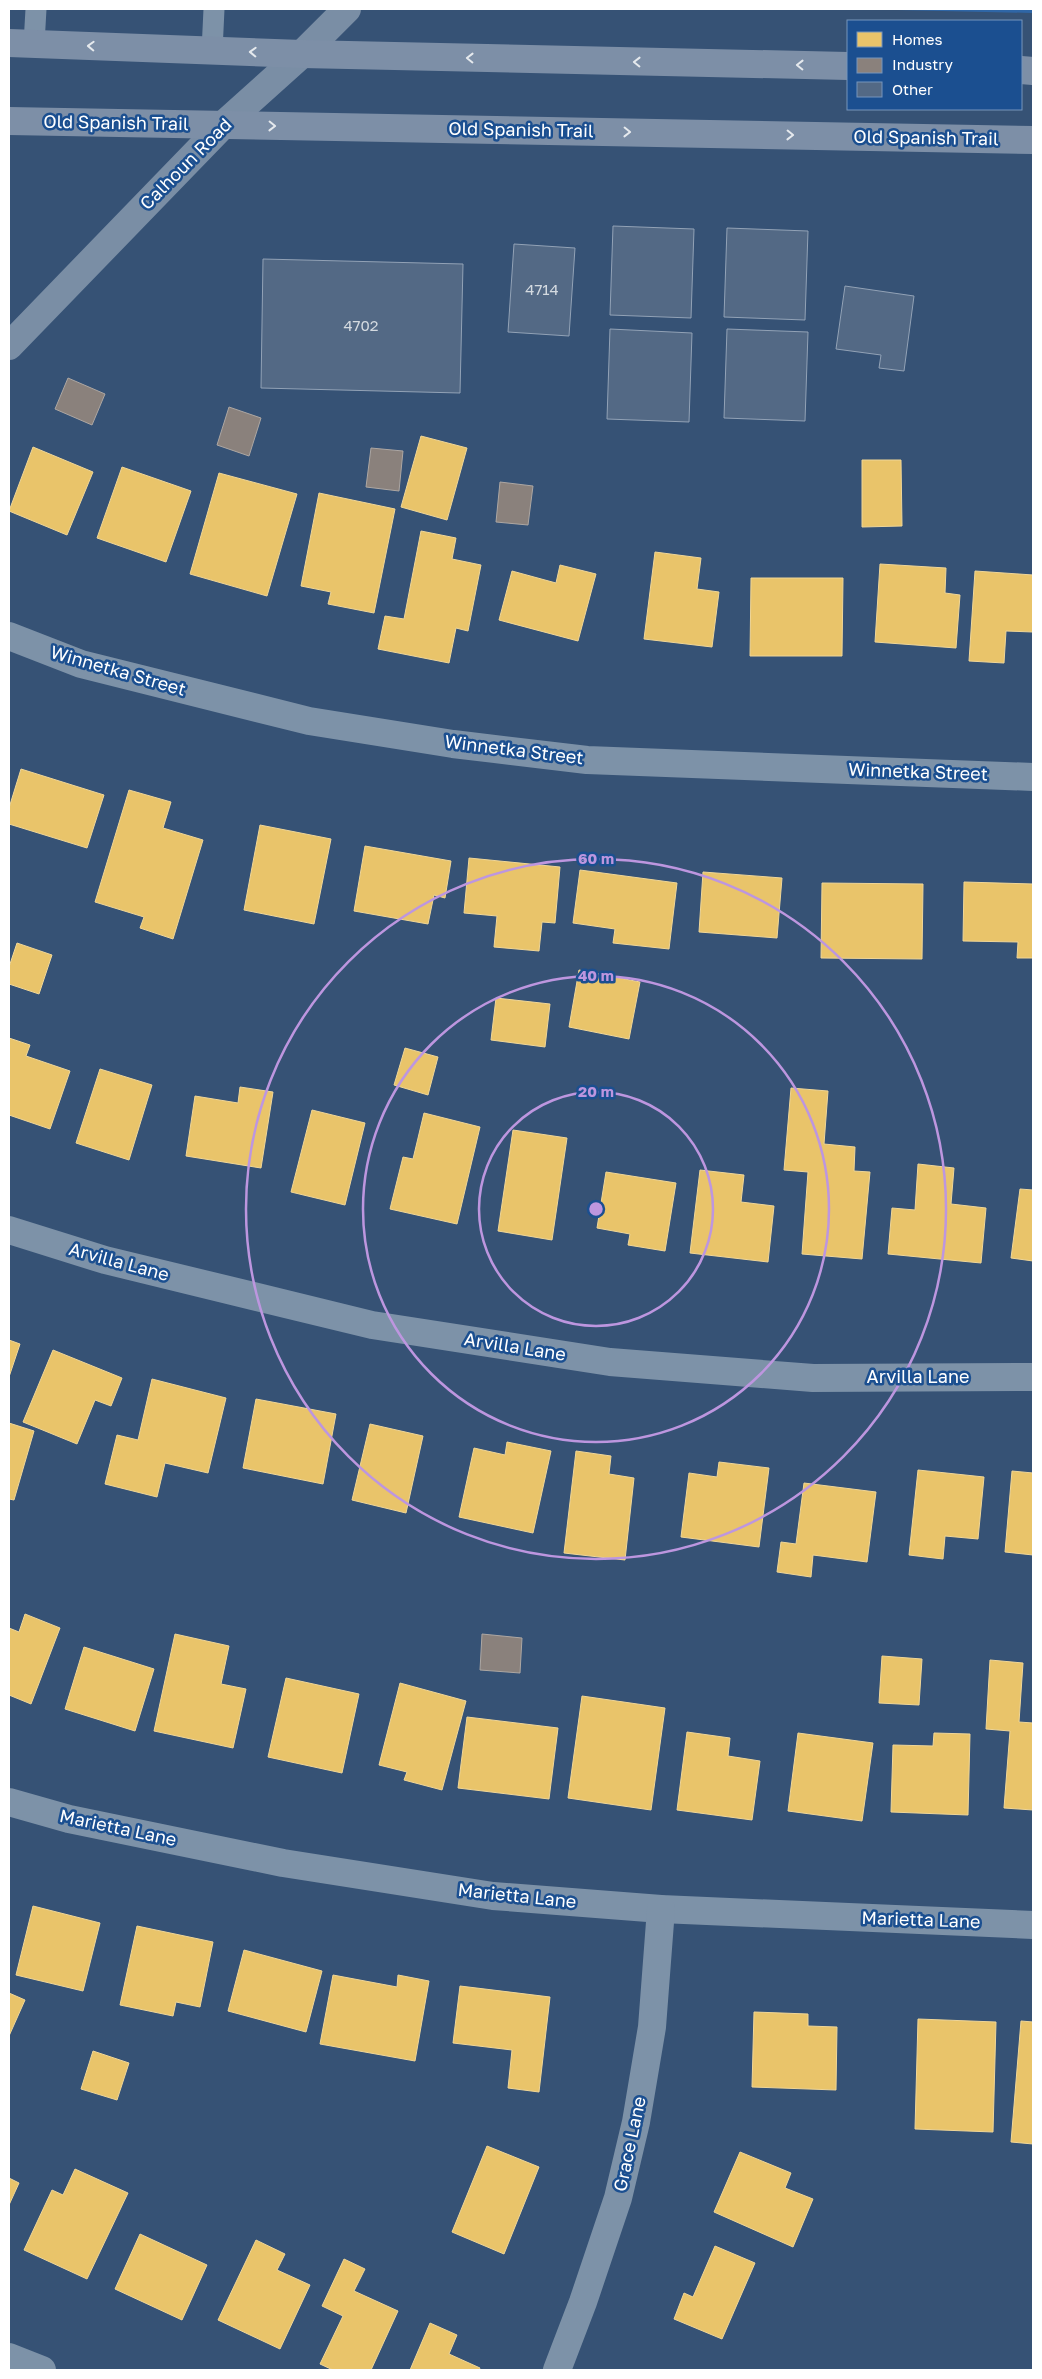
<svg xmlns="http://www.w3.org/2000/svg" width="1042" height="2379" font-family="'Golos Text',sans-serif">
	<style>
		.grass { fill: url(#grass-tufts) }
		.homes { fill: #e9c46a; stroke: #f0d697 }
		.industry { fill: #8a817c; stroke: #ada7a3 }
		.building { fill: #536985; stroke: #92a2b6 }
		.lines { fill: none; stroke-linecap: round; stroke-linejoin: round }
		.lane { stroke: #7d92a8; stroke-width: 21 }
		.street { stroke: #7d92a8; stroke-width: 28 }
		.secondary { stroke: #7a8ea5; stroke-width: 28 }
		.primary { stroke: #7d8fa7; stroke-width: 28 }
		.oneway { stroke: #e5e9ed }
		.ring { fill: none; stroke: #bd96df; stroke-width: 2.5 }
		.labels { text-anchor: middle; stroke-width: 5; stroke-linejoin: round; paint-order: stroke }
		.number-label { font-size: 15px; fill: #d4dae0 }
		.street-label { font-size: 18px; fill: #fff; stroke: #1b4f90 }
		.centre { fill: #bd96df; stroke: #1b4f90; stroke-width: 2.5 }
		.ring-label { font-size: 15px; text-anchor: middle; font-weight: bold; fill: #bd96df; stroke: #1b4f90; stroke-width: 5; stroke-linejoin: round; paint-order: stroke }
	</style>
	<defs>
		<pattern id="grass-tufts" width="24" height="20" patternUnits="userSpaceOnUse" patternTransform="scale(1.25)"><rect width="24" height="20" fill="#2f66a6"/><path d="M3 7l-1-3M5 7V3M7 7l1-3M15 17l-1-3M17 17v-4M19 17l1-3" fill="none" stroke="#4e7db3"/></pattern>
	</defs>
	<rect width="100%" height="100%" fill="#365275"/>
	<path class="grass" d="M854,9H1033V13Z"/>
	<g class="homes">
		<path d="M421,436L467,448L447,520L401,507Z"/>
		<path d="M33,447L93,472L67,535L9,511Z"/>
		<path d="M862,460H901L902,526L862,527Z"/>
		<path d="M122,467L191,491L166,562L97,538Z"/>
		<path d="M219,473L297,494L267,596L190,574Z"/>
		<path d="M319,493L395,509L374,613L328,604L331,592L301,586Z"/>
		<path d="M421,531L456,538L452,559L481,565L468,631L456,628L449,663L378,649L385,616L404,619Z"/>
		<path d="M655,552L701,558L697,589L719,592L712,647L644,639Z"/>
		<path d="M880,564L946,568L945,593L960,595L956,648L875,642Z"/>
		<path d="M560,565L596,574L578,641L499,620L512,571L556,583Z"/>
		<path d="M975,571L1033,575V632L1006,631L1004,663L969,661Z"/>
		<path d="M751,578H843L842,656H750Z"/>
		<path d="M21,769L104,795L87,848L9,824V808Z"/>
		<path d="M129,790L171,802L163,828L203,840L173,939L140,928L144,917L95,902Z"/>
		<path d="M260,825L331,839L314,924L244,910Z"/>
		<path d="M365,846L451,861L445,898L434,895L428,924L354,911Z"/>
		<path d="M469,858L560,867L555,923L542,922L539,951L494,947L497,916L464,913Z"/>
		<path d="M580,870L677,883L669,949L613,943L615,929L573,923Z"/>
		<path d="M703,872L782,878L777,938L699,932Z"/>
		<path d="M964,882L1033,884V958H1017L1018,942L963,941Z"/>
		<path d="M822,883L923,884L922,959L821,958Z"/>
		<path d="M17,943L52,955L39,994L9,984V967Z"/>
		<path d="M579,970L640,982L629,1039L569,1027Z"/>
		<path d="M496,998L550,1004L545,1047L491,1040Z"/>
		<path d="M9,1038L30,1045L26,1056L70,1071L50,1129L9,1115Z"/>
		<path d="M405,1048L438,1057L428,1095L394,1085Z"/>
		<path d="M100,1069L152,1085L129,1160L76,1143Z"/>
		<path d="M240,1087L273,1092L261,1168L186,1156L195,1096L238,1103Z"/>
		<path d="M791,1088L828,1091L824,1144L855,1147L854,1171L870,1172L862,1259L802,1254L808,1172L784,1170Z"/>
		<path d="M312,1110L365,1123L345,1205L291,1192Z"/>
		<path d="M424,1113L480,1127L457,1224L390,1209L403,1157L413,1159Z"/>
		<path d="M513,1130L567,1138L552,1240L498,1231Z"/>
		<path d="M918,1164L954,1168L951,1204L986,1208L981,1263L888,1254L892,1208L915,1210Z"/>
		<path d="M700,1170L744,1175L741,1202L774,1206L768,1262L690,1253Z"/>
		<path d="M606,1172L676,1183L665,1251L628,1245L630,1234L597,1228Z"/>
		<path d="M1020,1189L1033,1190V1261L1011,1258Z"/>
		<path d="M9,1340L20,1344L9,1377Z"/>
		<path d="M53,1350L122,1378L111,1406L95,1400L77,1444L23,1422Z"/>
		<path d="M152,1379L226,1398L208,1473L165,1463L157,1497L105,1484L117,1435L138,1440Z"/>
		<path d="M256,1399L336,1414L323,1484L243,1468Z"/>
		<path d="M9,1423L34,1431L14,1500L9,1499Z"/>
		<path d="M370,1424L423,1436L406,1513L352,1500Z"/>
		<path d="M507,1442L551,1451L533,1533L459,1517L474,1448L505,1455Z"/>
		<path d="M576,1451L611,1456L609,1474L634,1478L625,1560L564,1553Z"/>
		<path d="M719,1462L769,1468L759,1547L681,1537L689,1473L717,1477Z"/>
		<path d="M918,1470L984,1477L978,1539L945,1536L943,1559L909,1555Z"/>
		<path d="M1012,1471L1033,1473V1555L1005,1552Z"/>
		<path d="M804,1483L876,1492L867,1562L813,1555L811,1577L777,1572L781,1542L796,1544Z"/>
		<path d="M25,1614L60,1628L31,1704L9,1695V1628L19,1632Z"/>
		<path d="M175,1634L229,1646L221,1684L246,1689L233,1748L154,1731Z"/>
		<path d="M84,1647L154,1669L135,1731L65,1709Z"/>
		<path d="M882,1656L922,1659L919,1705L879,1703Z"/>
		<path d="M990,1660L1023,1663L1019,1722L1033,1723V1810L1004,1808L1010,1731L986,1729Z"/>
		<path d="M286,1678L359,1694L342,1773L268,1757Z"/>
		<path d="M400,1683L466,1701L442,1790L404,1780L407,1772L379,1765Z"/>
		<path d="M582,1696L665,1708L651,1810L568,1798Z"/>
		<path d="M467,1717L558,1728L549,1799L458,1788Z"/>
		<path d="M687,1732L730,1738L728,1756L760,1761L752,1820L677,1810Z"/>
		<path d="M798,1733L873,1743L862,1821L788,1811Z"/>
		<path d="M934,1733L970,1734L968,1815L891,1812L893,1745L933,1746Z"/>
		<path d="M33,1906L100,1923L83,1991L16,1975Z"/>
		<path d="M137,1926L213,1942L200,2007L176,2002L173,2016L120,2005Z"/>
		<path d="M244,1950L322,1971L306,2032L228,2011Z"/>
		<path d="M333,1975L397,1987L398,1975L429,1981L415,2061L320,2044Z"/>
		<path d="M460,1986L550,1997L539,2092L508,2088L512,2050L453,2043Z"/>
		<path d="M9,1993L25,2000L9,2036Z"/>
		<path d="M754,2012L808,2014V2026L837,2027L836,2090L752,2087Z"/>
		<path d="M918,2019L996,2022L993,2132L915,2129Z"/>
		<path d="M1021,2021L1033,2022V2144L1011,2142Z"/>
		<path d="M93,2051L129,2063L117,2100L81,2089Z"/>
		<path d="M487,2146L539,2167L504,2254L452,2232Z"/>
		<path d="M740,2152L791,2173L785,2188L813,2199L793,2247L714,2212Z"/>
		<path d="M75,2169L128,2193L87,2279L24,2250L52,2190L63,2195Z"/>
		<path d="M9,2178L19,2183L9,2205Z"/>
		<path d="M140,2234L207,2265L182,2320L115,2289Z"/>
		<path d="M256,2240L285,2254L277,2270L310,2285L280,2349L218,2320Z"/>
		<path d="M715,2246L755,2263L722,2339L674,2319L684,2293L693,2297Z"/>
		<path d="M344,2259L365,2269L354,2291L398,2311L371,2370H333L320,2364L343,2316L322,2306Z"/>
		<path d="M430,2323L457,2335L449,2354L480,2368L479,2370H410Z"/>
	</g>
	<g class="industry">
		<path d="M68,378L105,394L92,425L55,409Z"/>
		<path d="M229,407L261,418L249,456L217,445Z"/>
		<path d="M371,448L403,451L399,491L366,487Z"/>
		<path d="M500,482L533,486L528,525L496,522Z"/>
		<path d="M482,1634L522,1638L520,1673L480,1670Z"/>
	</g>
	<g class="building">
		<path d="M613,226L694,229L691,318L610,315Z"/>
		<path d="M727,228L808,231L805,320L724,317Z"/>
		<path d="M514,244L575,248L569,336L508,332Z"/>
		<path d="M263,259L463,264L460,393L261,388Z"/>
		<path d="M845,286L914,296L904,371L879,368L881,355L836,349Z"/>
		<path d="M610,329L692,333L689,422L607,419Z"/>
		<path d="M727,329L808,332L805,421L724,418Z"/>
	</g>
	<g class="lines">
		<g class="lane">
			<path d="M34,44L36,9"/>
			<path d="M212,51L214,9"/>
		</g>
		<g class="street">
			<path d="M9,636L81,664L309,721L453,744L587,760L1033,777"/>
			<path d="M9,1230L105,1260L372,1325L610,1362L813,1378L1033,1377"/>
			<path d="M9,1802L69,1819L283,1863L493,1896L661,1909L1033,1925"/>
			<path d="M9,2357L42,2370"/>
			<path d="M557,2370L583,2302L618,2198L636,2122L652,2027L661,1909"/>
		</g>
		<path class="secondary" d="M9,346L223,125L302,54L347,9"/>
		<g class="primary">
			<path d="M9,43L302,54L848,66"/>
			<path d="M1021,70L1033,71"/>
			<path d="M9,121L1033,140"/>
		</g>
	</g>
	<defs><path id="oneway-chevron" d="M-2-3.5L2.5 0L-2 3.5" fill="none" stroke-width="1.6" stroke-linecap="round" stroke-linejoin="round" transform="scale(1.25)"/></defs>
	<g class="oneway">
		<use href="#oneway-chevron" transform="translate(91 46) rotate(-178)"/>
		<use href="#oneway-chevron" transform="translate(253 52) rotate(-178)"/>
		<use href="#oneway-chevron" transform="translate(470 58) rotate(-179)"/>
		<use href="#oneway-chevron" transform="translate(637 62) rotate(-179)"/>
		<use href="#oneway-chevron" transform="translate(800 65) rotate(-179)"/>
		<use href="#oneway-chevron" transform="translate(272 126) rotate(1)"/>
		<use href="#oneway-chevron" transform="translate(627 132) rotate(1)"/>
		<use href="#oneway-chevron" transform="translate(790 135) rotate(1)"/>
	</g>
	<g class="ring">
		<circle cx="596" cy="1209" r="117"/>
		<circle cx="596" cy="1209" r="233"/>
		<circle cx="596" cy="1209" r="350"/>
	</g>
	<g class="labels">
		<g class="number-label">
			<text x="542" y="295">4714</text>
			<text x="361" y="331">4702</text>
		</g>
		<g class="street-label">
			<text transform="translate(116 123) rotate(1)" y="6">Old Spanish Trail</text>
			<text transform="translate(521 130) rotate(1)" y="6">Old Spanish Trail</text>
			<text transform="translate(926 138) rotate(1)" y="6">Old Spanish Trail</text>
			<text transform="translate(186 164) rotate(-45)" y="6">Calhoun Road</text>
			<text transform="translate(118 671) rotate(16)" y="6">Winnetka Street</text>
			<text transform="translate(514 750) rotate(7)" y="6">Winnetka Street</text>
			<text transform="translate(918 772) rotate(2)" y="6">Winnetka Street</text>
			<text transform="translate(119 1262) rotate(15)" y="6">Arvilla Lane</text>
			<text transform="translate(515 1347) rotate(9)" y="6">Arvilla Lane</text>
			<text x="918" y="1383">Arvilla Lane</text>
			<text transform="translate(118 1828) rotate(12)" y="6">Marietta Lane</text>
			<text transform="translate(517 1896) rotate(6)" y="6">Marietta Lane</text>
			<text transform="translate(921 1920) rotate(2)" y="6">Marietta Lane</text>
			<text transform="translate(630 2144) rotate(-78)" y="6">Grace Lane</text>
		</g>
	</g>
	<circle cx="596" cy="1209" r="8" class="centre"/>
	<g class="ring-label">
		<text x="596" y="864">60 m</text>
		<text x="596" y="981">40 m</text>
		<text x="596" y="1097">20 m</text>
	</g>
	<rect width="1042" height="2379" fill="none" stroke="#ffffff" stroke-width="20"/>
	<rect x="847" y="20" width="175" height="90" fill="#1b4f90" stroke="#7695bc"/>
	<rect x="857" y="32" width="25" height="15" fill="#e9c46a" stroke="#7695bc"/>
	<text x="892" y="45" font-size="15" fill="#ffffff">Homes</text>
	<rect x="857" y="58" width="25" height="15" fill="#8a817c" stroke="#7695bc"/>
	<text x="892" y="70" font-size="15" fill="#ffffff">Industry</text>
	<rect x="857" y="82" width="25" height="15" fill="#536985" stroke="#7695bc"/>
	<text x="892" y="95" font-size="15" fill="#ffffff">Other</text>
</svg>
